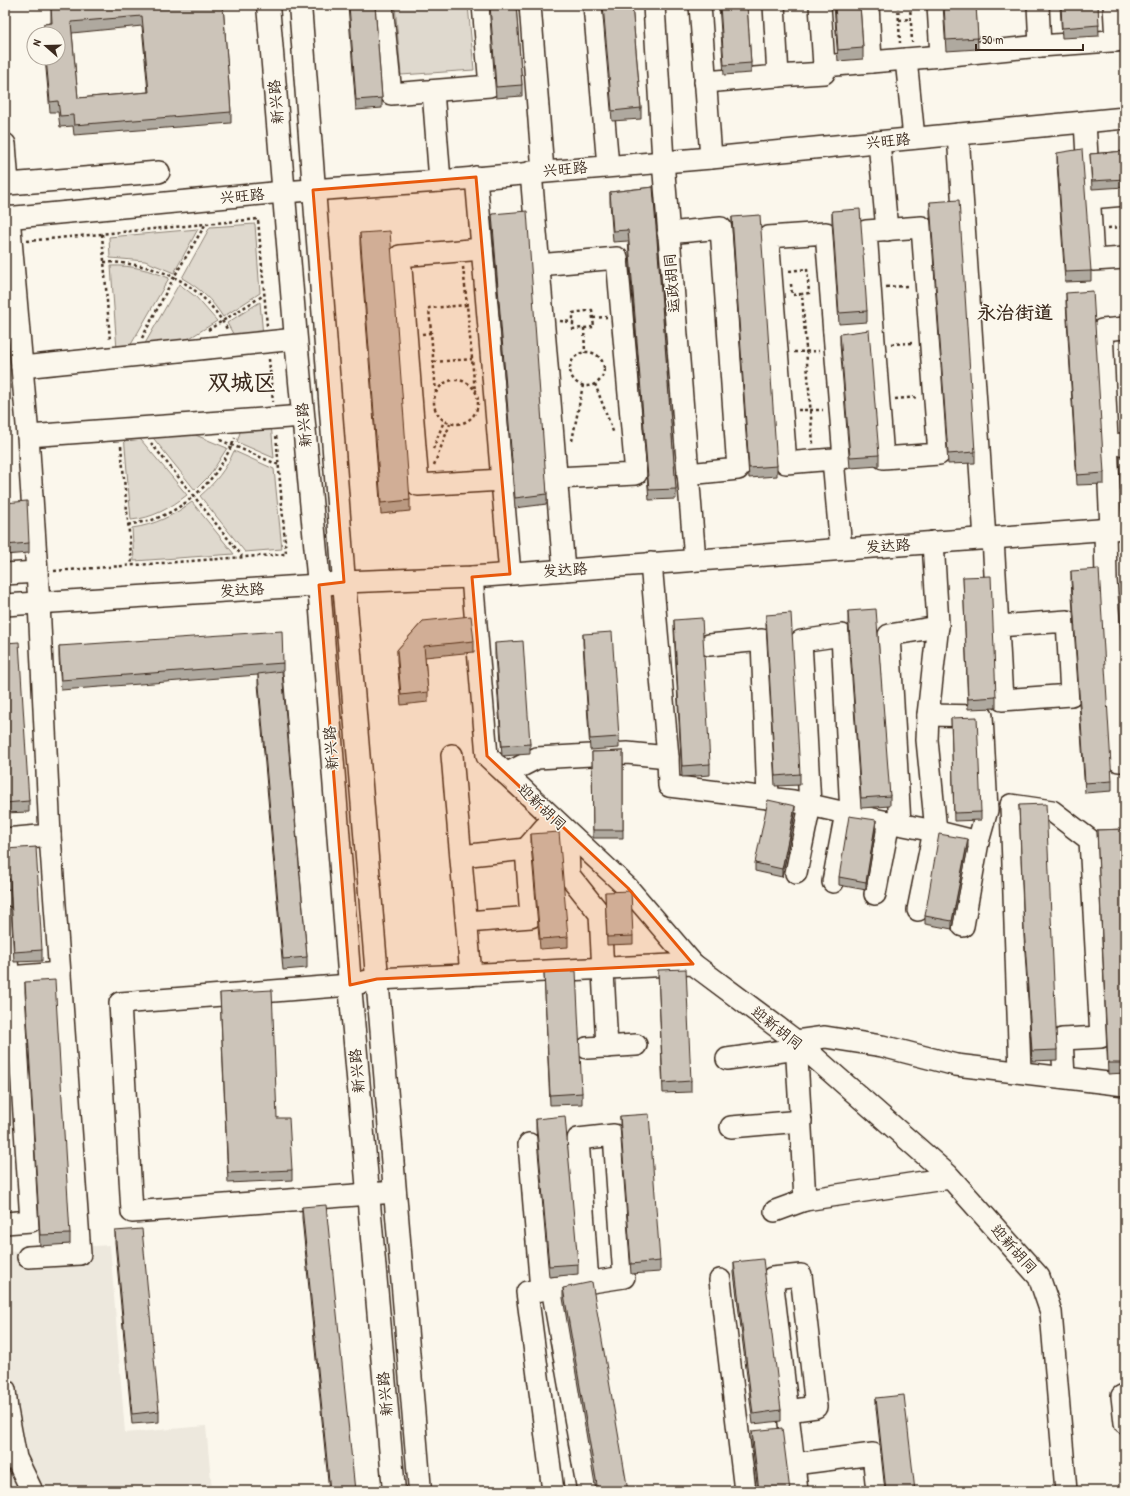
<svg xmlns="http://www.w3.org/2000/svg" width="1130" height="1496" font-family="'Patrick Hand','LXGW WenKai TC',sans-serif">
	<style>
		.built { fill: #ede8dd }
		.green { fill: #dfd9ce; stroke: #8d8276 }
		.lines { fill: none; stroke-linecap: round; stroke-linejoin: round }
		.minor-casing { stroke: #3b2a1e; stroke-width: 24 }
		.major-casing { stroke: #3b2a1e; stroke-width: 25 }
		.path { stroke: #3b2a1e; stroke-width: 2.5; stroke-dasharray: 3 3; stroke-linecap: butt }
		.minor { stroke: #fbf7ec; stroke-width: 21 }
		.major { stroke: #fbf7ec; stroke-width: 22 }
		.wall { fill: #afa99f; stroke: #3b2a1e; fill-rule: evenodd }
		.shaded-wall { fill: #8f8982; stroke: #3b2a1e }
		.building { fill: #ccc4b9; stroke: #3b2a1e; fill-rule: evenodd }
		.marked { fill: #e8590c; fill-opacity: 0.2; stroke: #e8590c; stroke-width: 3; stroke-linejoin: round }
		.labels { text-anchor: middle; stroke-width: 3; stroke-linejoin: round; paint-order: stroke }
		.street-label { font-size: 15px; fill: #3b2a1e; stroke: #fbf7ec }
		.district-label { font-size: 19px; font-weight: bold; fill: #3b2a1e; stroke: #fbf7ec }
		.town-label { font-size: 23px; font-weight: bold; fill: #3b2a1e; stroke: #fbf7ec }
	</style>
	<rect width="100%" height="100%" fill="#fbf7ec"/>
	<filter id="ink" filterUnits="userSpaceOnUse"><feTurbulence type="fractalNoise" baseFrequency=".025" numOctaves="2"/><feDisplacementMap in="SourceGraphic" scale="8" xChannelSelector="R" yChannelSelector="G"/><feConvolveMatrix kernelMatrix="1 2 1 2 8 2 1 2 1" color-interpolation-filters="sRGB"/></filter>
	<g filter="url(#ink)">
		<path class="built" d="M110,1245L125,1433L206,1426L212,1491H5V1252Z"/>
		<g class="green">
			<path d="M395,5H468L474,70L401,75Z"/>
			<path d="M255,224L260,293L223,317C212,300 200,288 182,278L210,227Z"/>
			<path d="M198,229L174,273L145,261L110,258L109,237Z"/>
			<path d="M111,266C132,265 149,270 169,278L129,348L117,350Z"/>
			<path d="M179,284L196,297L217,321L180,344L143,347Z"/>
			<path d="M260,302L263,336L236,339L227,323Z"/>
			<path d="M271,423L274,458L237,442L242,426Z"/>
			<path d="M186,431L227,448L210,475L195,490L150,434Z"/>
			<path d="M136,434L187,495C170,508 153,518 131,520L124,435Z"/>
			<path d="M234,451L274,469L282,549L245,552L200,496C215,483 226,469 234,451Z"/>
			<path d="M192,502L234,554L134,561L132,528C155,525 174,515 192,502Z"/>
		</g>
		<g class="lines">
			<defs>
				<g id="minor">
					<path d="M382,5L391,94L490,86L483,5"/>
					<path d="M530,5L543,171"/>
					<path d="M594,5L608,166"/>
					<path d="M654,5L663,161L695,560"/>
					<path d="M700,5L711,158"/>
					<path d="M820,5L824,66L871,62"/>
					<path d="M868,5L871,62L941,56L938,5"/>
					<path d="M1038,5L1040,46L1125,40"/>
					<path d="M1114,5L1116,41"/>
					<path d="M941,56L1040,46"/>
					<path d="M906,59L914,138"/>
					<path d="M778,76L824,73V66"/>
					<path d="M705,82L778,76L774,5"/>
					<path d="M433,91L440,181"/>
					<path d="M1085,122L1093,260L1125,258"/>
					<path d="M958,134L985,539"/>
					<path d="M879,142L887,230"/>
					<path d="M5,144L8,184L159,172"/>
					<path d="M531,172L564,570"/>
					<path d="M476,177L510,574"/>
					<path d="M1090,198L1125,195"/>
					<path d="M5,218L283,192L440,181L711,158L1125,118"/>
					<path d="M668,233L721,228L738,469L688,474"/>
					<path d="M482,249L400,256L418,485L502,480"/>
					<path d="M538,265L617,258L636,474L556,478"/>
					<path d="M834,331L873,328L883,458L939,454L922,227L866,231L873,328"/>
					<path d="M22,367L296,339"/>
					<path d="M28,436L303,416"/>
					<path d="M1107,445L1125,444"/>
					<path d="M833,459L844,458L826,233L768,237L786,463L833,459L841,549"/>
					<path d="M1111,529L1102,330L1125,328"/>
					<path d="M1105,530L1106,580L1119,761H1125"/>
					<path d="M993,538L1002,700L1071,695L1067,621L998,626"/>
					<path d="M933,542L938,624L928,715L927,740L936,831"/>
					<path d="M651,563L668,757"/>
					<path d="M5,574L37,572"/>
					<path d="M472,577L487,756L628,888L693,964L796,1041L948,1175L1039,1277L1051,1312L1066,1491"/>
					<path d="M5,605L319,585L344,582L472,577L1125,528"/>
					<path d="M709,645L762,640L768,798"/>
					<path d="M928,715L982,716L987,810L978,842"/>
					<path d="M452,755L471,975"/>
					<path d="M506,774L537,758L627,753L668,757L669,786L793,801L863,817L934,831L978,842L963,926"/>
					<path d="M900,824L889,635L938,627"/>
					<path d="M5,839L50,835L39,603L28,436L9,217"/>
					<path d="M461,856L526,849"/>
					<path d="M796,873L810,805L801,641L842,635L851,814"/>
					<path d="M833,882L846,813"/>
					<path d="M875,894L889,822"/>
					<path d="M918,910L934,831"/>
					<path d="M5,917L8,977L60,973"/>
					<path d="M467,922L531,917L526,849L545,827L568,847L569,875L600,914L607,1047"/>
					<path d="M587,1048L636,1045"/>
					<path d="M727,1059L797,1049"/>
					<path d="M1020,1072L1011,805L1052,811L1090,840L1101,1037L1062,1039L1064,1077"/>
					<path d="M731,1127L801,1121"/>
					<path d="M529,1144L541,1290"/>
					<path d="M950,1178L805,1200L796,1041L825,1037L882,1046L956,1065L1125,1085"/>
					<path d="M395,1192L132,1212L120,1003L350,985L377,979L693,964"/>
					<path d="M775,1211L805,1200"/>
					<path d="M5,1223L31,1221L15,976"/>
					<path d="M28,1257L80,1254L50,835"/>
					<path d="M720,1280L745,1491"/>
					<path d="M552,1288L588,1491"/>
					<path d="M5,1390L7,1410L16,1458L32,1491"/>
					<path d="M1125,1395L1122,1396L1125,1423"/>
					<path d="M788,1411L816,1407L801,1275L772,1278L797,1491"/>
					<path d="M794,1464L873,1454L877,1491"/>
					<path d="M553,1491L527,1292L624,1277L614,1135L578,1139L588,1283"/>
				</g>
				<g id="major">
					<path d="M268,5L296,339L319,585L350,985L394,1491"/>
					<path d="M300,5L344,582L420,1491"/>
				</g>
			</defs>
			<use href="#minor" class="minor-casing"/>
			<use href="#major" class="major-casing"/>
			<g class="path">
				<path d="M898,5L900,43"/>
				<path d="M910,5L912,42"/>
				<path d="M899,20L911,19"/>
				<path d="M1108,228L1125,227"/>
				<path d="M102,234L110,341"/>
				<path d="M27,241L258,219L267,326"/>
				<path d="M104,262C157,263 200,281 227,329"/>
				<path d="M463,267L467,305H468"/>
				<path d="M789,271L807,269L809,293L802,294"/>
				<path d="M791,284L792,295L802,294L813,444"/>
				<path d="M886,287L909,286"/>
				<path d="M592,310L594,327L573,329V313Z"/>
				<path d="M593,318L607,317"/>
				<path d="M560,321L573,322"/>
				<path d="M584,328L585,353"/>
				<path d="M208,330L264,295"/>
				<path d="M422,334L431,333"/>
				<path d="M142,338L174,277L205,225"/>
				<path d="M891,344L914,343"/>
				<path d="M794,352L819,351"/>
				<circle cx="587" cy="369" r="17"/>
				<path d="M269,359L273,402"/>
				<path d="M434,362L472,359"/>
				<circle cx="456" cy="402" r="22"/>
				<path d="M595,384L614,434"/>
				<path d="M436,393L429,308L467,305L475,391L477,390"/>
				<path d="M895,399L918,397"/>
				<path d="M798,410H823"/>
				<path d="M220,440L279,465"/>
				<path d="M572,441L583,385"/>
				<path d="M151,443L242,556"/>
				<path d="M121,446L132,565"/>
				<path d="M433,449L444,421"/>
				<path d="M434,465L450,424"/>
				<path d="M128,525C136,523 144,522 152,520C192,506 219,476 235,438"/>
				<path d="M54,571L286,554L276,434"/>
			</g>
			<use href="#minor" class="minor"/>
			<use href="#major" class="major"/>
		</g>
		<g class="wall">
			<path d="M51,5H223L231,112V123L74,135L73,126L60,127L58,112H50L45,58H58V34H44V24L51,23ZM142,26L148,92L78,98L72,33Z"/>
			<path d="M348,5H375L382,98V108L356,110Z"/>
			<path d="M489,5H516L522,85V96L496,98Z"/>
			<path d="M602,5H632L641,108V119L612,121Z"/>
			<path d="M719,5H747L751,63V73L724,75Z"/>
			<path d="M834,5H860L863,48V59L838,61Z"/>
			<path d="M943,5H976L978,49L946,51Z"/>
			<path d="M1060,5H1098L1099,36L1062,38Z"/>
			<path d="M1125,151V187L1092,189L1090,154Z"/>
			<path d="M1057,153L1091,271V281L1065,282L1057,163Z"/>
			<path d="M653,187L676,489V499L649,500L628,241L613,242L610,202V192Z"/>
			<path d="M930,202L975,452V463L948,464L930,213Z"/>
			<path d="M832,211L867,311V322L839,324L832,222Z"/>
			<path d="M492,214L547,494V504L515,508L492,225Z"/>
			<path d="M732,217L777,466V476L749,478L732,228Z"/>
			<path d="M360,233L410,500V511L381,514L360,244Z"/>
			<path d="M5,251L7,284V294L5,295Z"/>
			<path d="M1066,293L1104,473V484L1077,485L1066,303Z"/>
			<path d="M840,334L879,455V466L850,468L840,344Z"/>
			<path d="M5,503L29,543V553L5,555Z"/>
			<path d="M1071,571L1112,781V791L1085,793L1071,581Z"/>
			<path d="M963,577L996,697V708L968,709Z"/>
			<path d="M848,611L890,796V806L861,808L848,622Z"/>
			<path d="M766,615L800,774V785L775,786L766,625Z"/>
			<path d="M674,620L710,764V775L682,777L674,630Z"/>
			<path d="M423,621L474,641V652L425,657L428,692V702L401,705L397,660V650Z"/>
			<path d="M583,634L619,737V748L590,750L583,644Z"/>
			<path d="M5,643L29,801V812L5,813Z"/>
			<path d="M495,643L530,744V754L502,756L495,654Z"/>
			<path d="M59,646L283,663V673L307,957V968L283,970L258,684V675L61,690L59,657Z"/>
			<path d="M951,718L981,812V820L954,821Z"/>
			<path d="M623,751V838H593L592,752Z"/>
			<path d="M1019,805L1057,1050V1060L1032,1061L1024,937Z"/>
			<path d="M795,814L782,877L755,871V863Z"/>
			<path d="M876,828L866,890L839,885V877Z"/>
			<path d="M1125,829V1073L1108,1074L1097,830Z"/>
			<path d="M531,834L568,937V947L540,949L531,845Z"/>
			<path d="M968,847L952,929L925,924V916Z"/>
			<path d="M5,849L42,950V961L14,962L10,889L5,890Z"/>
			<path d="M605,892L633,936V944L607,945Z"/>
			<path d="M658,970L691,1081V1092L663,1093Z"/>
			<path d="M544,972L582,1093V1104L550,1105Z"/>
			<path d="M25,982L70,1234V1244L40,1246L25,992Z"/>
			<path d="M220,993L277,1118L292,1170V1180L228,1183Z"/>
			<path d="M620,1116L660,1261V1272L631,1274L620,1126Z"/>
			<path d="M536,1119L578,1264V1274L549,1277L536,1129Z"/>
			<path d="M302,1207L355,1491H329L302,1218Z"/>
			<path d="M115,1231L159,1411V1422L132,1424L115,1242Z"/>
			<path d="M734,1262L781,1410V1421L753,1424L734,1273Z"/>
			<path d="M563,1288L628,1491H596L563,1298Z"/>
			<path d="M876,1398L915,1491H885L876,1408Z"/>
			<path d="M752,1431L790,1491H758L752,1442Z"/>
		</g>
		<g class="shaded-wall">
			<path d="M795,806V814L782,877V869Z"/>
			<path d="M876,820V828L866,890V882Z"/>
			<path d="M968,839V847L952,929V921Z"/>
		</g>
		<g class="building">
			<path d="M51,5H223L231,112L74,125L73,115L60,116L58,101L50,102L46,58H58V34H44V24L52,23ZM142,16L149,92L78,98L71,22Z"/>
			<path d="M349,5H375L382,98L356,100Z"/>
			<path d="M490,5H516L522,85L496,87Z"/>
			<path d="M603,5H632L641,108L612,111Z"/>
			<path d="M720,5H747L751,63L724,65Z"/>
			<path d="M835,5H860L863,48L838,50Z"/>
			<path d="M944,5H976L978,38L946,40Z"/>
			<path d="M1061,5H1098L1099,25L1062,28Z"/>
			<path d="M1082,149L1091,271L1065,272L1057,153Z"/>
			<path d="M1125,151V179L1092,181L1090,154Z"/>
			<path d="M653,187L676,489L649,490L628,230L613,231L610,192Z"/>
			<path d="M959,200L975,452L948,454L930,202Z"/>
			<path d="M860,209L867,311L839,313L832,211Z"/>
			<path d="M527,211L547,494L515,498L492,214Z"/>
			<path d="M760,215L777,466L749,468L732,217Z"/>
			<path d="M390,231L410,500L381,503L360,233Z"/>
			<path d="M5,251L7,284H5Z"/>
			<path d="M1093,291L1104,473L1077,475L1066,293Z"/>
			<path d="M869,330L879,455L850,457L840,334Z"/>
			<path d="M27,501L29,543L5,545V503Z"/>
			<path d="M1099,569L1112,781L1085,783L1071,571Z"/>
			<path d="M991,576L996,697L968,699L963,577Z"/>
			<path d="M876,609L890,796L861,798L848,611Z"/>
			<path d="M791,613L800,774L775,776L766,615Z"/>
			<path d="M471,616L474,641L424,646L428,692L401,695L397,650L423,621Z"/>
			<path d="M702,618L710,764L682,766L674,620Z"/>
			<path d="M282,631L283,663L61,680L59,646Z"/>
			<path d="M612,632L619,737L590,739L583,634Z"/>
			<path d="M523,641L530,744L502,746L495,643Z"/>
			<path d="M19,642L29,801L5,803V643Z"/>
			<path d="M282,671L307,957L283,959L258,674Z"/>
			<path d="M977,717L981,812L954,813L951,718Z"/>
			<path d="M623,751V830H593L592,752Z"/>
			<path d="M768,800L795,806L782,869L755,863Z"/>
			<path d="M1046,804L1057,1050L1032,1051L1024,927L1019,805Z"/>
			<path d="M849,816L876,820L866,882L839,877Z"/>
			<path d="M1125,829V1063H1108L1097,830Z"/>
			<path d="M559,832L568,937L540,939L531,834Z"/>
			<path d="M939,834L968,839L952,921L925,916Z"/>
			<path d="M36,847L42,950L14,952L10,879H5V849Z"/>
			<path d="M631,891L633,936L607,937L605,892Z"/>
			<path d="M686,969L691,1081L663,1083L658,970Z"/>
			<path d="M576,971L582,1093L550,1095L544,972Z"/>
			<path d="M55,980L70,1234L40,1235L25,982Z"/>
			<path d="M272,990L277,1118H289L292,1170L228,1173L220,993Z"/>
			<path d="M649,1114L660,1261L631,1264L620,1116Z"/>
			<path d="M565,1116L578,1264L549,1266L536,1119Z"/>
			<path d="M326,1205L355,1491H330L302,1207Z"/>
			<path d="M142,1229L159,1411L132,1414L115,1231Z"/>
			<path d="M763,1259L781,1410L753,1414L734,1262Z"/>
			<path d="M592,1282L628,1491H598L563,1288Z"/>
			<path d="M904,1395L915,1491H886L876,1398Z"/>
			<path d="M782,1428L790,1491H759L752,1431Z"/>
		</g>
	</g>
	<path class="marked" d="M476,177L510,574L472,577L487,756L628,888L693,964L377,979L350,985L319,585L344,582L313,190Z"/>
	<g class="labels">
		<g class="street-label">
			<text transform="translate(276 102) rotate(-95)" y="5">新兴路</text>
			<text transform="translate(888 141) rotate(-6)" y="5">兴旺路</text>
			<text transform="translate(565 169) rotate(-5)" y="5">兴旺路</text>
			<text transform="translate(242 196) rotate(-5)" y="5">兴旺路</text>
			<text transform="translate(672 283) rotate(-95)" y="5">运政胡同</text>
			<text transform="translate(304 425) rotate(-95)" y="5">新兴路</text>
			<text transform="translate(888 546) rotate(-4)" y="5">发达路</text>
			<text transform="translate(565 570) rotate(-4)" y="5">发达路</text>
			<text transform="translate(242 590) rotate(-4)" y="5">发达路</text>
			<text transform="translate(331 748) rotate(-94)" y="5">新兴路</text>
			<text transform="translate(542 807) rotate(43)" y="5">迎新胡同</text>
			<text transform="translate(777 1028) rotate(38)" y="5">迎新胡同</text>
			<text transform="translate(357 1071) rotate(-95)" y="5">新兴路</text>
			<text transform="translate(1014 1249) rotate(48)" y="5">迎新胡同</text>
			<text transform="translate(385 1394) rotate(-95)" y="5">新兴路</text>
		</g>
		<g class="district-label">
			<text x="1015" y="319">永治街道</text>
		</g>
		<g class="town-label">
			<text x="242" y="390">双城区</text>
		</g>
	</g>
	<rect width="1130" height="1496" fill="none" stroke="#fbf7ec" stroke-width="20"/>
	<rect x="10" y="10" width="1110" height="1476" fill="none" stroke="#3b2a1e" stroke-width="1.5" filter="url(#ink)"/>
	<g transform="translate(46 46) rotate(290)"><circle r="19" fill="#fbf7ec" stroke="#aea59a"/>
	<path d="M0-3L7 15L0 10L-7 15Z" fill="#3b2a1e"/>
	<text y="-6" font-size="11" font-weight="bold" text-anchor="middle" fill="#3b2a1e">N</text>
	</g>
	<path d="M976 44v6h107v-6" fill="none" stroke="#3b2a1e" stroke-width="2"/>
	<text x="982" y="44" font-size="12" fill="#3b2a1e" stroke="#fbf7ec" stroke-width="3" paint-order="stroke">50 m</text>
</svg>
